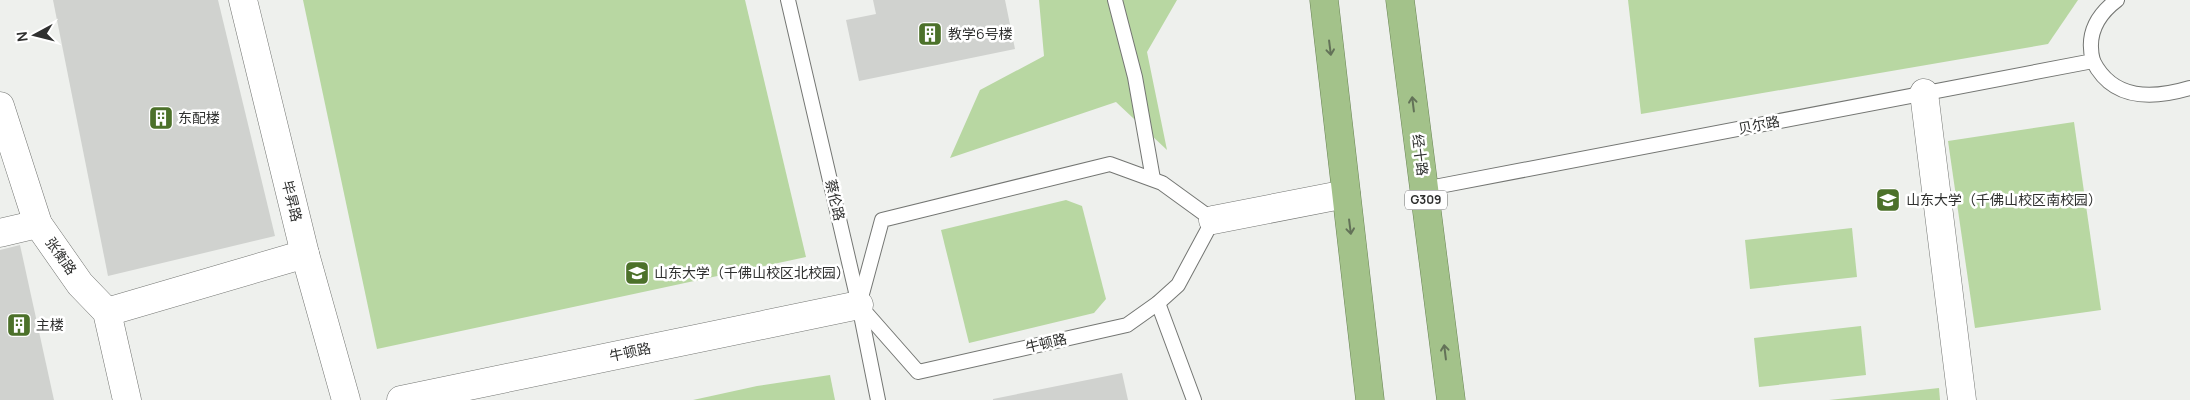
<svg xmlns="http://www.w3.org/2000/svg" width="2190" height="400" font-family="Manrope,'Noto Sans SC',sans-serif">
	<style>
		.green { fill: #b8d7a2 }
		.building { fill: #d0d2cf }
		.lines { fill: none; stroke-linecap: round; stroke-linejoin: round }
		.service-casing { stroke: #747673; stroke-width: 16 }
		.minor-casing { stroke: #747673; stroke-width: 29 }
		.trunk-casing { stroke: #6b8557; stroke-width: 29 }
		.service { stroke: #fff; stroke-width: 14 }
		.minor { stroke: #fff; stroke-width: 28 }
		.trunk { stroke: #a3c28a; stroke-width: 28 }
		.oneway { stroke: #637258 }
		.labels { text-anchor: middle; stroke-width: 5; stroke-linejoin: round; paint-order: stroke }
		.shield { fill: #fff; stroke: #6d6e6d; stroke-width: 1 }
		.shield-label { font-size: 12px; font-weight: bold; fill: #2f302f }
		.poi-label { font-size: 14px; fill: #2f302f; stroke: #fff; text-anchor: start }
		.street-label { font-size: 14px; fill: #2f302f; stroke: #fff }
	</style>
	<rect width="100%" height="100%" fill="#eef0ed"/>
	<g class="green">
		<path d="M303,0H745L806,257L377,349Z"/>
		<path d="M1039,0H1177L1147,52L1167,150L1116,102L950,158L980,90L1044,56Z"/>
		<path d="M1628,0H2078L2048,44L1641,114Z"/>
		<path d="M2074,122L2101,310L1975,328L1948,141Z"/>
		<path d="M1066,200L1082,206L1106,299L1094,313L969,343L941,230Z"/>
		<path d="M1852,228L1857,277L1750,289L1745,240Z"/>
		<path d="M1861,326L1866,375L1759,387L1754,338Z"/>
		<path d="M830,375L835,400H693L757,386Z"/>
		<path d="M1939,388L1940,400H1829Z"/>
	</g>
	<g class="building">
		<path d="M53,0H218L275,236L108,276Z"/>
		<path d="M873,0H1005L1015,49L859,81L846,20L876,14Z"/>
		<path d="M20,245L54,400H0V250Z"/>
		<path d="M1122,373L1128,400H993V399Z"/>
	</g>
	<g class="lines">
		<defs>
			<g id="service">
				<path d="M788,0L859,305L878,400"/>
				<path d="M1115,0L1135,77L1153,179"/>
				<path d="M2093,61C2113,101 2153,99 2190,88"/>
				<path d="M1110,164L1162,183L1213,220L1178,285L1158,303L1127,325L918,372L859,305L882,220Z"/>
				<path d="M1424,189L2093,61C2086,35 2097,15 2117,0"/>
				<path d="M1158,303L1194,400"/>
			</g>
			<g id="minor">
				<path d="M243,0L305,254L346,400"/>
				<path d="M1924,93L1962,400"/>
				<path d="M0,106L38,224L80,284L107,312L127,400"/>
				<path d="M1213,220L1346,194"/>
				<path d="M0,233L38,224"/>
				<path d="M107,312L305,254"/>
				<path d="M401,400L859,305"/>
			</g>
			<g id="trunk">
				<path d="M1324,0L1370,400"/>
				<path d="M1400,0L1451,400"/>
			</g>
		</defs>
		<use href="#service" class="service-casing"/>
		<use href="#minor" class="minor-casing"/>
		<use href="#trunk" class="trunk-casing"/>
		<use href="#service" class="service"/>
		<use href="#minor" class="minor"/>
		<use href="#trunk" class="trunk"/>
	</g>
	<defs><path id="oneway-shaft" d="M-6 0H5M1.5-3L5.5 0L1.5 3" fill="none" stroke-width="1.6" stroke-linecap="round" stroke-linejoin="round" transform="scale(1.25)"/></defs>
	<g class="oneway">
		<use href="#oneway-shaft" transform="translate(1330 48) rotate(83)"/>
		<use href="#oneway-shaft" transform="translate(1413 104) rotate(-97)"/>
		<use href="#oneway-shaft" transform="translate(1350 227) rotate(83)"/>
		<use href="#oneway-shaft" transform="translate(1445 352) rotate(-97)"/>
	</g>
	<defs>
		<symbol id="building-square" viewBox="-11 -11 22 22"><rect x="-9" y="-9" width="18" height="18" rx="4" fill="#4c712a" stroke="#fff"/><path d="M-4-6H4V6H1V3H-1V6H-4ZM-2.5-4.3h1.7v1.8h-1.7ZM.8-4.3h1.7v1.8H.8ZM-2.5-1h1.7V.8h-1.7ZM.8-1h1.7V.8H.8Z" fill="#fff"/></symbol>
		<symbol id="university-square" viewBox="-11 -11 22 22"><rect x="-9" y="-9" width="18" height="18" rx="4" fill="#4c712a" stroke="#fff"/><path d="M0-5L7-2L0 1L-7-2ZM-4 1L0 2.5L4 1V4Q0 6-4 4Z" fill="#fff"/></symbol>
	</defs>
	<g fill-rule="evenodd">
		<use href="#building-square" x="916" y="20" width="28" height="28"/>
		<use href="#building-square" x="147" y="104" width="28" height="28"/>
		<use href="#university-square" x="1874" y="186" width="28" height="28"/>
		<use href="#university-square" x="623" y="259" width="28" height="28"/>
		<use href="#building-square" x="5" y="311" width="28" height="28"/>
	</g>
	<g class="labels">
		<rect class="shield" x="1405" y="190.5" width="42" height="19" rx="4"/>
		<g class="shield-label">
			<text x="1426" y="204">G309</text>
		</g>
		<g class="poi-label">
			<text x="948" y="39">教学6号楼</text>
			<text x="178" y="123">东配楼</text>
			<text x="1906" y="205">山东大学（千佛山校区南校园）</text>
			<text x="654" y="278">山东大学（千佛山校区北校园）</text>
			<text x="36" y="330">主楼</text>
		</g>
		<g class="street-label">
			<text transform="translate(1759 125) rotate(-11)" y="5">贝尔路</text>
			<text transform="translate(1420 155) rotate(83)" y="5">经十路</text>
			<text transform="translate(835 200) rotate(77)" y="5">蔡伦路</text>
			<text transform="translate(292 201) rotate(76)" y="5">毕昇路</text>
			<text transform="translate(61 256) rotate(55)" y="5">张衡路</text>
			<text transform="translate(1046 343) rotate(-13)" y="5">牛顿路</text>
			<text transform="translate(630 352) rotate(-12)" y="5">牛顿路</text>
		</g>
	</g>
	<g transform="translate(35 35) rotate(263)" stroke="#ffffff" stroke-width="4" paint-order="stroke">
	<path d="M0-4L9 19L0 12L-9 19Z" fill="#2f302f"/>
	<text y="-8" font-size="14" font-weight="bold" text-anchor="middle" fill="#2f302f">N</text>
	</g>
</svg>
